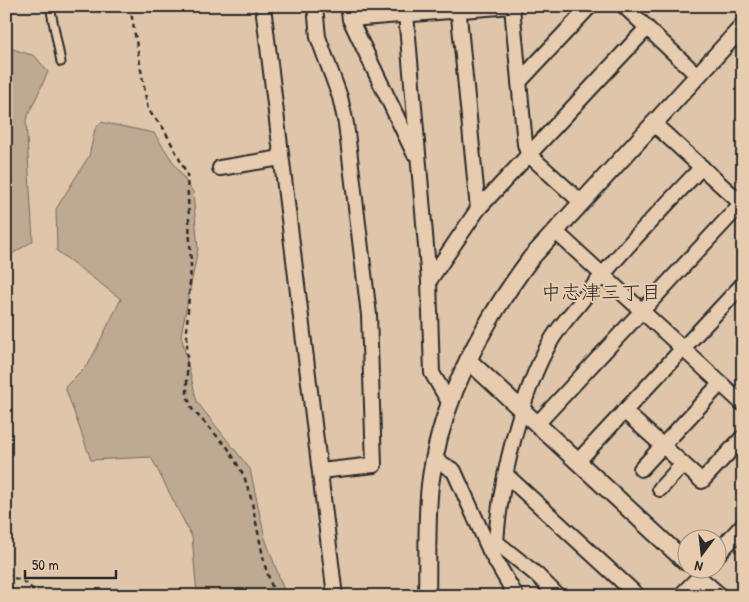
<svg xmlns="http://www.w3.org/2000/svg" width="749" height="602" font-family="'Patrick Hand','Klee One',sans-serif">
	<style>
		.green { fill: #bea992; stroke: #746a5e }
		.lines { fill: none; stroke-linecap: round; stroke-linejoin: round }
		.service-casing { stroke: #2b2b2b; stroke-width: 11 }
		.minor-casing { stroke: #2b2b2b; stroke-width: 18 }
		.tertiary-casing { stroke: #2b2b2b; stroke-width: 20 }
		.path { stroke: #2b2b2b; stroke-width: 2.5; stroke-dasharray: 5 4; stroke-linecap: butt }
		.service { stroke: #e7ccaf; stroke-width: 7 }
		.minor { stroke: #e7ccaf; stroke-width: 14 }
		.tertiary { stroke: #e7ccaf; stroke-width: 16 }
		.labels { text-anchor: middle; stroke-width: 4; stroke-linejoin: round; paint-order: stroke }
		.neighbourhood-label { font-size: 20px; fill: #2b2b2b; stroke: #e7ccaf }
	</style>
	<rect width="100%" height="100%" fill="#dfc6aa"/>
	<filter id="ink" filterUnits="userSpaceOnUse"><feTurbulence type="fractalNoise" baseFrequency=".02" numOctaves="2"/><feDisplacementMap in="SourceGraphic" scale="10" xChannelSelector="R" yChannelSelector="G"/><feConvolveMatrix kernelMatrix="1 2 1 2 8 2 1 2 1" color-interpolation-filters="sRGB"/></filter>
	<g filter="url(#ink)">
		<g class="green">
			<path d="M6,47L35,56L48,72L26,120L33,241L7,257Z"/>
			<path d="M101,122L154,133L193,192L198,249L181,335L197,402L250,469L265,538L286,596H197L192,537L151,457L91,460L65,387L89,363L121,299L57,251L56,209L89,156L95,129Z"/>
		</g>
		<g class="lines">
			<defs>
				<path id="service" d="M50,6L61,62"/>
				<g id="minor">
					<path d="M263,6L335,596"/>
					<path d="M315,6L318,37L340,97L346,124L369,315L374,465L320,471"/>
					<path d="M348,6L350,19L414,153"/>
					<path d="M402,6L406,14L429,281L432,373L449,402"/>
					<path d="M458,6L478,209"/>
					<path d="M624,6L697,75"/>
					<path d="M512,7L525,144L528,154L581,202"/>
					<path d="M350,19L512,6"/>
					<path d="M519,82L590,6"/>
					<path d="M653,123L743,205"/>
					<path d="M220,168L281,158"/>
					<path d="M555,231L743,404"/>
					<path d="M429,281L478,209L647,28"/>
					<path d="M624,411L702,481L743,437"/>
					<path d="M537,424L741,204"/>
					<path d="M436,460L454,471L490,551L516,596"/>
					<path d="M578,461L743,284"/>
					<path d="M641,469L720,384"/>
					<path d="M506,475L638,596"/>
					<path d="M660,489L683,464"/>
					<path d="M496,542L537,575L558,596"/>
					<path d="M490,551L496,542C500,482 521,391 552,339C560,326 571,314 580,303C617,255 660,211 702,167"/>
					<path d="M699,577L721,596"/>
					<path d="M680,596L699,577L700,570"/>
				</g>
				<g id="tertiary">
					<path d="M468,360L686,562"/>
					<path d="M716,555L743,526"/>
					<path d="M427,596C428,559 426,521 430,485C440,401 481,325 531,258L743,26"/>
				</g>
			</defs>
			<use href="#service" class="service-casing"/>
			<use href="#minor" class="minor-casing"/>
			<use href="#tertiary" class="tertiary-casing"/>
			<g class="path">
				<path d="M130,6L148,110L164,129L187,174L191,266L187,325V395L192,409L228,448L244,476L251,498L265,566L275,596"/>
				<path d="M6,574L23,582L42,596"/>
			</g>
			<use href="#service" class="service"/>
			<use href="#minor" class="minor"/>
			<use href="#tertiary" class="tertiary"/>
		</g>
	</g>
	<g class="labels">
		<g class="neighbourhood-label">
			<text x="601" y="299">中志津三丁目</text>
		</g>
	</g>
	<rect width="749" height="602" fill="none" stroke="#e7ccaf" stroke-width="25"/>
	<rect x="12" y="12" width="724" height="577" fill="none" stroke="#2b2b2b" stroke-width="2" filter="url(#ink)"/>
	<g transform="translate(702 554) rotate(195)"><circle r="24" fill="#e7ccaf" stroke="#9c8c7a"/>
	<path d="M0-4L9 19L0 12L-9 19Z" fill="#2b2b2b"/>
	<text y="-8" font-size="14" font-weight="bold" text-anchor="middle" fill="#2b2b2b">N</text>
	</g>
	<path d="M25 570v8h91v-8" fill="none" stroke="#2b2b2b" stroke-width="2.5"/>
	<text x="32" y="570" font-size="15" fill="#2b2b2b" stroke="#e7ccaf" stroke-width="4" paint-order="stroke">50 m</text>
</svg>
